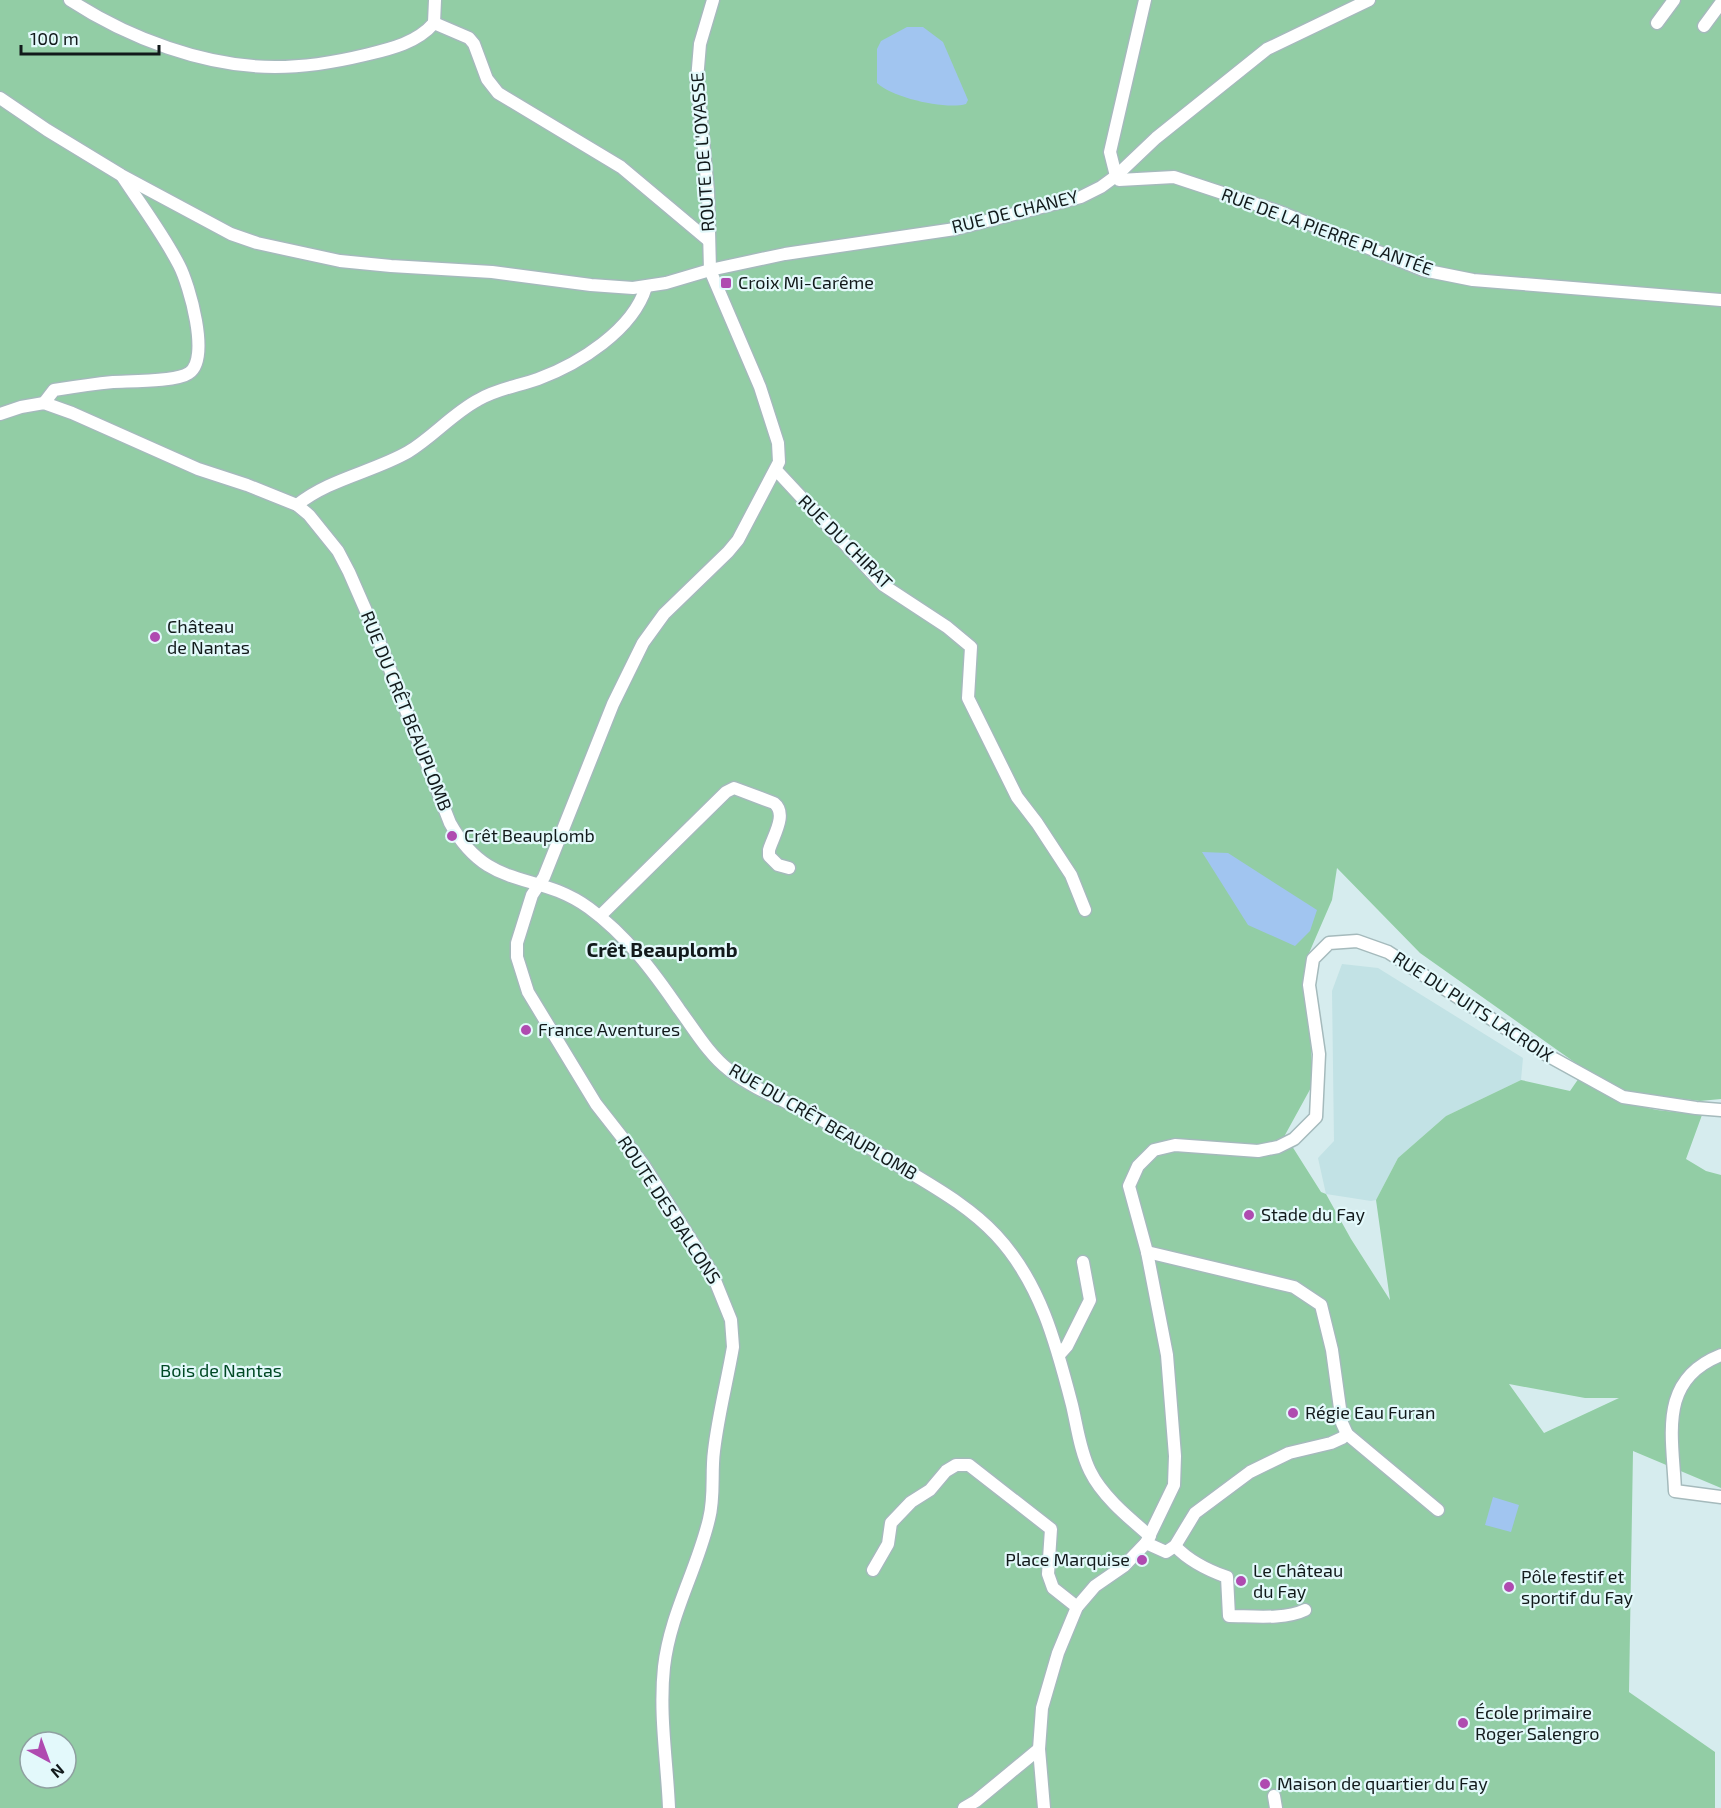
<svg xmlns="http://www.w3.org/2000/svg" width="1721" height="1808" font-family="'Exo 2',sans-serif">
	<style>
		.built { fill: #c2e2e5 }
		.green { fill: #92cda5; fill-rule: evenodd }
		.water { fill: #a1c5f0 }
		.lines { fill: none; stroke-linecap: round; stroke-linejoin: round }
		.minor-casing { stroke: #a5babc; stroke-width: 15 }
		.minor { stroke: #fff; stroke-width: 12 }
		.poi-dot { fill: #af4bb0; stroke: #e3f9fb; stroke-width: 2 }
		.labels { text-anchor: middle; stroke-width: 4.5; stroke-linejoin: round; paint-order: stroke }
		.street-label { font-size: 18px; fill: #121a1b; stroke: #e3f9fb }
		.poi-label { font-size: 18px; fill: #121a1b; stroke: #e3f9fb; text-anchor: start }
		.park-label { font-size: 18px; fill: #004925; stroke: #e3f9fb }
		.neighbourhood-label { font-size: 20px; font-weight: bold; fill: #121a1b; stroke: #e3f9fb }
	</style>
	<rect width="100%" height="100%" fill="#d6ecee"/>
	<path class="built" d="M1342,964L1378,968L1523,1058L1521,1080L1446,1116L1398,1158L1376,1200L1371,1201L1326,1194L1318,1158L1334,1141L1332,991Z"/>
	<path class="green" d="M0,0H1721V1099L1700,1101L1624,1092L1577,1064L1420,953L1337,868L1332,900L1306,960L1313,1084L1285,1135L1321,1192L1326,1194L1351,1239L1390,1300L1376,1200L1398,1158L1446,1116L1521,1080L1570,1091L1579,1078L1621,1102L1657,1110L1702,1115L1686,1159L1706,1171L1721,1175V1488L1633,1451L1629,1692L1715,1752V1808H0ZM1509,1384L1585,1398H1619L1544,1433ZM30,1742H66V1778H30Z"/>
	<g class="water">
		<path d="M907,27H923L943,42L968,100L966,104C946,110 893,98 877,83V49L881,41Z"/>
		<path d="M1202,852L1228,853L1317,910L1310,931L1295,946L1248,925Z"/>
		<path d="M1493,1497L1519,1505L1511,1532L1485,1525Z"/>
	</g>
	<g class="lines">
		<defs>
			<g id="minor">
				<path d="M70,0C128,38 205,67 275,67C306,67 336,62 365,55C390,49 417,43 434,23L469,38L474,44L487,79L498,93L621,167L708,240"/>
				<path d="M434,23L435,0"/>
				<path d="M1657,23L1674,0"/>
				<path d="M1704,26L1721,3"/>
				<path d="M0,98L47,130L121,175L231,234L257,243L340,261L391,266L492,272L591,285L633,288L666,283L710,270L785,254L955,229L1081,197L1101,187L1116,176L1156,138L1267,49L1369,0"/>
				<path d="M1116,176L1119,180L1174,177L1280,212L1423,270L1473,280L1721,300"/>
				<path d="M1116,176L1110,152L1145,0"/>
				<path d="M44,403L54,390C73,387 93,384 113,382C130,381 176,382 189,373C211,359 189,284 179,265C163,234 141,205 122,176"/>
				<path d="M0,414L21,407L44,403L72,413L198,469L247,485L297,505L309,515L338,551L349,572L377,636L450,823C489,893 535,869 589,908C626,935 653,971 679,1009C694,1029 709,1055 729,1070C752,1088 781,1099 807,1112C838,1128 868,1147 898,1165C932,1186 968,1205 996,1235C1040,1282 1056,1343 1072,1405C1077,1426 1080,1451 1090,1471C1102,1496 1129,1518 1150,1536"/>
				<path d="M776,470L883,585L947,627L971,647L968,698L1017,797L1037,823L1071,875L1085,910"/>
				<path d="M297,505C329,479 373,472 408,452C433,437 452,414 478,400C496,389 518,386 538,379C579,364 633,330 646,287"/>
				<path d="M600,916L726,792L734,788L774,803C788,814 773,836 769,850V856L778,865L789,868"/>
				<path d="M1147,1252L1294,1287L1321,1305L1332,1350L1342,1423L1347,1434"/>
				<path d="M1059,1355L1067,1346L1090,1300L1083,1262"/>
				<path d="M1721,1355C1657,1380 1673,1437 1675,1491L1721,1497"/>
				<path d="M1146,1543L1166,1552L1175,1546L1195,1513L1250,1472L1289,1453L1331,1443L1342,1438L1347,1434L1438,1510"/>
				<path d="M1175,1546C1189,1561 1207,1570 1227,1577L1229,1616C1250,1616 1285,1620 1305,1610"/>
				<path d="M873,1570L888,1544L891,1523L911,1502L930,1490L946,1471L956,1465H969L1051,1529L1048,1574L1053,1588L1077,1607"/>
				<path d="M1274,1796L1276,1808"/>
				<path d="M669,1808C667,1761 659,1714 664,1667C670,1614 697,1570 709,1519C715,1496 711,1473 714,1451C718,1416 727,1382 733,1347L731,1320L712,1273L643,1164L596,1104L528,992L517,957V943L532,895L544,877L613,704L643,643L664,614L728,552L738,540L779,462L778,443L760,387L710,270L708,191L697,80L700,44L713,0"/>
				<path d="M964,1808L976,1801L1039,1749"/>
				<path d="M1044,1808L1039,1749L1042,1708L1058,1653L1077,1607L1095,1586L1124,1566L1146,1543L1174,1485L1175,1456L1167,1355L1147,1252L1129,1186L1138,1166L1154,1150L1175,1145L1258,1151L1278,1147L1294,1139L1316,1117L1319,1054L1309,985L1313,959L1329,943L1357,941L1388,952L1547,1055L1623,1097L1696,1108L1721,1110"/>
			</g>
		</defs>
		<use href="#minor" class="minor-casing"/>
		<use href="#minor" class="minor"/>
	</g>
	<g class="poi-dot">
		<rect x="720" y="277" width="12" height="12" rx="3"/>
		<circle cx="155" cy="637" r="6"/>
		<circle cx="452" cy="836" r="6"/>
		<circle cx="526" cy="1030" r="6"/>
		<circle cx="1249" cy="1215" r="6"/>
		<circle cx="1293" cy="1413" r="6"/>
		<circle cx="1142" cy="1560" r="6"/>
		<circle cx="1241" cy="1581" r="6"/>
		<circle cx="1509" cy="1587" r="6"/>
		<circle cx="1463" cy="1723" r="6"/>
		<circle cx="1265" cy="1784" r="6"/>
	</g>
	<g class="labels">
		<g class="street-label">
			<text transform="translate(703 152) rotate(-94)" y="6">ROUTE DE L'OYASSE</text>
			<text transform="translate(1015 212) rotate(-14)" y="6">RUE DE CHANEY</text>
			<text transform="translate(1327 232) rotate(20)" y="6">RUE DE LA PIERRE PLANTÉE</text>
			<text transform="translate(845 542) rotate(45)" y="6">RUE DU CHIRAT</text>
			<text transform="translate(406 711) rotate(68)" y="6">RUE DU CRÊT BEAUPLOMB</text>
			<text transform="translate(1473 1007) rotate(33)" y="6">RUE DU PUITS LACROIX</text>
			<text transform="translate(823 1122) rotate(30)" y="6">RUE DU CRÊT BEAUPLOMB</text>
			<text transform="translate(669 1210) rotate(57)" y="6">ROUTE DES BALCONS</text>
		</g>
		<g class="poi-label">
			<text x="738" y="289">Croix Mi-Carême</text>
			<text x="167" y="633">Château<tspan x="167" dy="21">de Nantas</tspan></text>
			<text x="464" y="842">Crêt Beauplomb</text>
			<text x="538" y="1036">France Aventures</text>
			<text x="1261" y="1221">Stade du Fay</text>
			<text x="1305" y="1419">Régie Eau Furan</text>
			<text x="1130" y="1566" text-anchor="end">Place Marquise</text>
			<text x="1253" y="1577">Le Château<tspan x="1253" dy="21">du Fay</tspan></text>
			<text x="1521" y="1583">Pôle festif et<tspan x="1521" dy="21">sportif du Fay</tspan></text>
			<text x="1475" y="1719">École primaire<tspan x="1475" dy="21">Roger Salengro</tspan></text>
			<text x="1277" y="1790">Maison de quartier du Fay</text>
		</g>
		<g class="park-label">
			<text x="221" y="1377">Bois de Nantas</text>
		</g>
		<g class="neighbourhood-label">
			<text x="662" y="957">Crêt Beauplomb</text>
		</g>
	</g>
	<g transform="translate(48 1760) rotate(139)"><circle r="28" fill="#e3f9fb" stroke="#8fa0a1" stroke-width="1.5"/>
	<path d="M0-4.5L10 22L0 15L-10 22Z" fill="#af4bb0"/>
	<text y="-9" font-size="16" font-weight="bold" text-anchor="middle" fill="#121a1b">N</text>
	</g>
	<path d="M21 45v9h138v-9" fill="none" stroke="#121a1b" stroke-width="3"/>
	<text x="30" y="45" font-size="18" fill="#121a1b" stroke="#e3f9fb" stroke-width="4.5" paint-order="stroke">100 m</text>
</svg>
